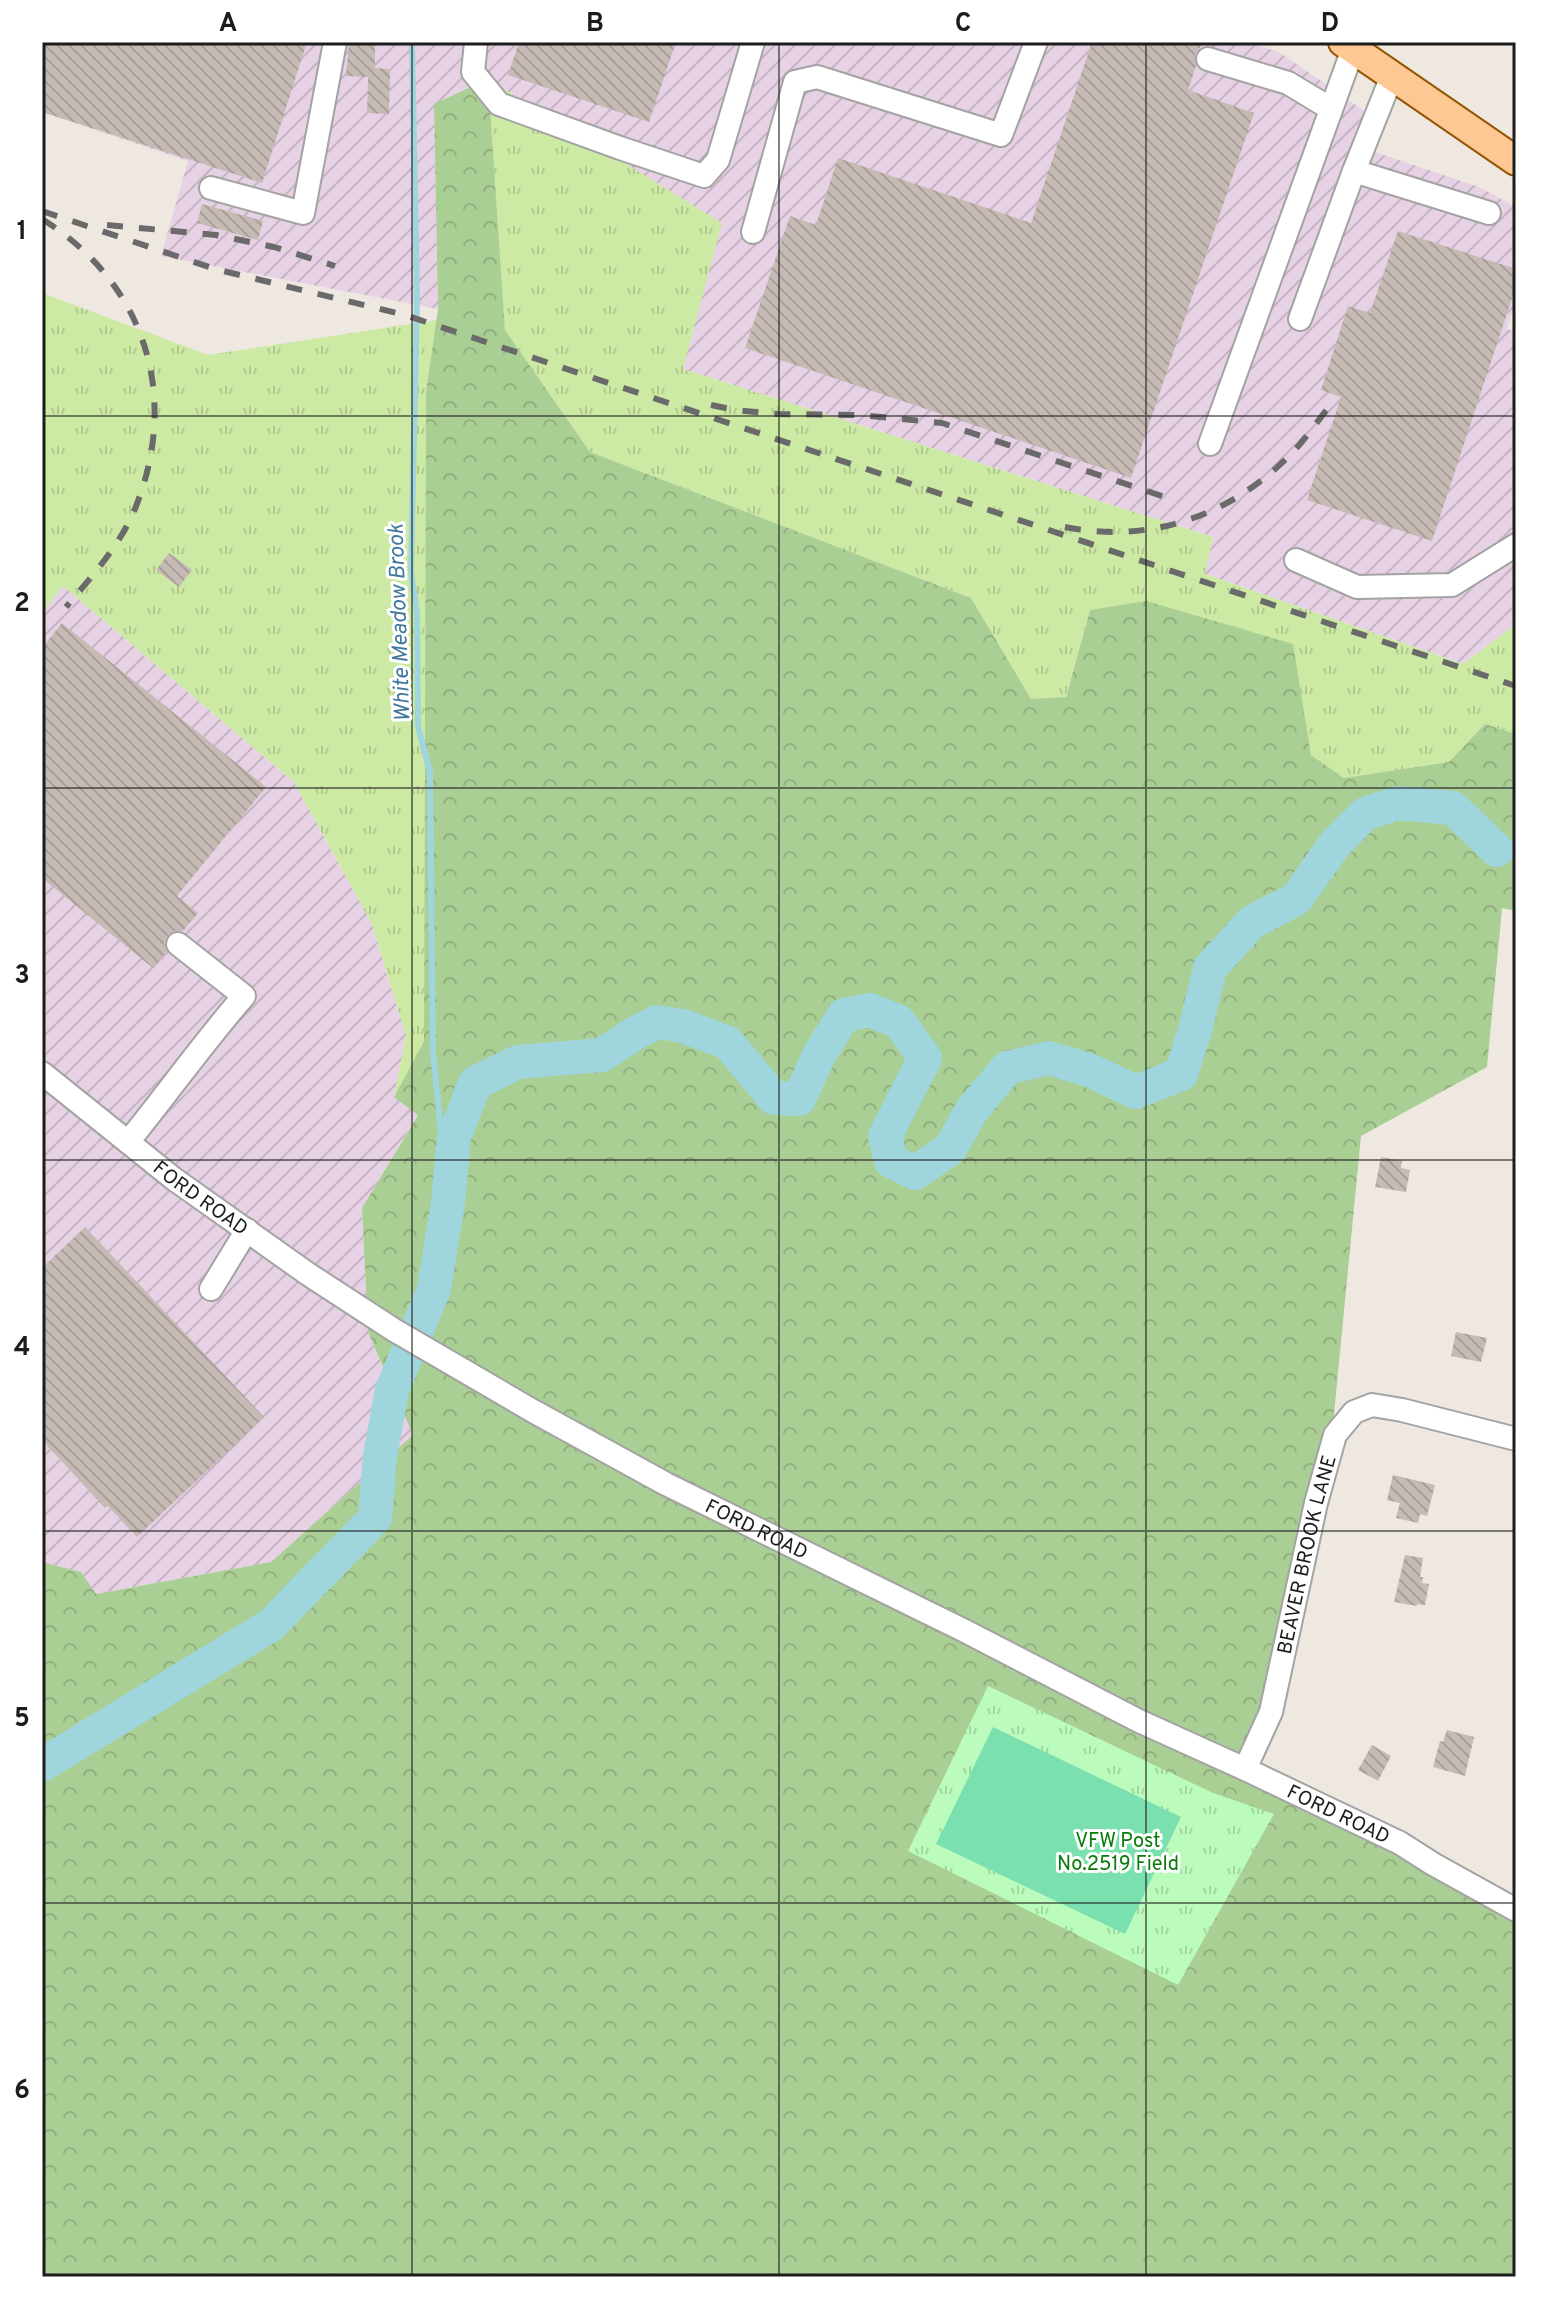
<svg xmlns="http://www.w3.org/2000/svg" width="1558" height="2319" font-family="Overpass,sans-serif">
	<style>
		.industrial { fill: url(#industrial-furrows) }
		.grass { fill: url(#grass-tufts) }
		.forest { fill: url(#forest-crowns) }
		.park { fill: url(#park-tufts) }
		.pitch { fill: #7be0b0 }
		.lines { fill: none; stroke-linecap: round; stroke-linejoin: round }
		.stream { stroke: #9fd5dd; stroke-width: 6 }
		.river { stroke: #9fd5dd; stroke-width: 34 }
		.building { fill: url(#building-back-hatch) }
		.minor-casing { stroke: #a3a3a3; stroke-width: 26 }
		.major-casing { stroke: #945600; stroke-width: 32 }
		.minor { stroke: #fff; stroke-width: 22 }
		.major { stroke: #fec895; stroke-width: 28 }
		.rail { stroke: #6a6a6a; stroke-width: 6; stroke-dasharray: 16 16; stroke-linecap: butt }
		.grid { fill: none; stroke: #1c1c1c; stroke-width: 2; stroke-opacity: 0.55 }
		.labels { text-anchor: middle; stroke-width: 6; stroke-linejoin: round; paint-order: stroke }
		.street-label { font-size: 20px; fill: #1c1c1c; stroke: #fff }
		.park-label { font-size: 20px; fill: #087c08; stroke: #fff }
		.water-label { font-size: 22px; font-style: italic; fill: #41789d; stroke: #fff }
		.neatline { fill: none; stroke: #1c1c1c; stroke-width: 3 }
		.grid-label { font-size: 26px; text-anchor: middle; font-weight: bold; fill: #1c1c1c }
	</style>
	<defs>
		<pattern id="industrial-furrows" width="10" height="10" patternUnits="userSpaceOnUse" patternTransform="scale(2)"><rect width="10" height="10" fill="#e7d2e5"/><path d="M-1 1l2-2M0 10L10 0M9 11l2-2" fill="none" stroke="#c6b4c4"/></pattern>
		<pattern id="grass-tufts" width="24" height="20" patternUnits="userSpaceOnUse" patternTransform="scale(2)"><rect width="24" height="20" fill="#cdeaa4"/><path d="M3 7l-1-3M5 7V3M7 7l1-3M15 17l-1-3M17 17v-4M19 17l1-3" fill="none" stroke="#afc88d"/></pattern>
		<pattern id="forest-crowns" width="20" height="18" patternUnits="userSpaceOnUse" patternTransform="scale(2)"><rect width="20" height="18" fill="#aacf94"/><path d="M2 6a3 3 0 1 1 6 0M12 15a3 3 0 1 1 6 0" fill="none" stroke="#92b17f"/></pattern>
		<pattern id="park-tufts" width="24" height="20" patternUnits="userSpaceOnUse" patternTransform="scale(2)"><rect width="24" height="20" fill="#bbfbbb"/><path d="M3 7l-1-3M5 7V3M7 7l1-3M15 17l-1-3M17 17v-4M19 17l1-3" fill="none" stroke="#a0d7a0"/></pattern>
		<pattern id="building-back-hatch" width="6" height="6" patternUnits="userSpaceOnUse" patternTransform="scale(2)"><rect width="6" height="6" fill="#c5bab4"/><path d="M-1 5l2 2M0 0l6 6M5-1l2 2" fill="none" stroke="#a99f9a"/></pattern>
	</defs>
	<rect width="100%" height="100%" fill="#eee8e1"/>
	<g class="industrial">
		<path d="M42,42H1249L1279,52L1376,119L1363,148L1479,187L1516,207V300L1507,329L1516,332V624L1463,664L1205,574L1213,537L683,369L434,104L438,309L161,256L188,161L42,112Z"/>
		<path d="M62,585L294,782L372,924L406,1036L394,1097L418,1114L362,1208L368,1332L413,1435L271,1562L96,1594L81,1572L42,1562V613Z"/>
	</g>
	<g class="grass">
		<path d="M488,79L722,223L683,369L1213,537L1205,574L1463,664L1516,624V734L1485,724L1449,762L1344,778L1311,755L1292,644L1090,610L1065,698L1031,699L971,598L590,452L505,330Z"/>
		<path d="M42,293L208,355L437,320L426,392L424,1041L394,1097L406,1036L372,924L294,782L63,586L42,613Z"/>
	</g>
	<path class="forest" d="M488,79L505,330L590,452L971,598L1031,699L1066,697L1090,610L1146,601L1293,644L1311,755L1344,778L1449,762L1485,724L1516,734V911L1502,908L1487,1067L1361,1136L1333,1424L1247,1777L1516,1912V2277H42V1562L81,1572L96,1594L271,1562L413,1435L368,1332L362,1208L418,1115L394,1097L424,1041L426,392L438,309L434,104Z"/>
	<path class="park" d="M988,1686L1213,1793L1274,1814L1178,1985L908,1851Z"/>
	<path class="pitch" d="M993,1727L1181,1817L1125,1934L936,1844Z"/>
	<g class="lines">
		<path class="stream" d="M412,42L417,299L411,572L417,613L418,727L430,772L433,1053L448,1202"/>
		<path class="river" d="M42,1765L271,1625L375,1518L380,1456L392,1390L434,1289L448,1202L454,1137L475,1083L518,1062L602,1055L637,1032L657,1022L683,1026L728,1043L774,1098L799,1099L819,1055L844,1015L870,1010L899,1022L925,1058L885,1136L891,1161L915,1173L950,1149L972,1110L1007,1068L1049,1058L1089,1070L1136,1092L1181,1074L1195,1030L1210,968L1252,922L1296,899L1335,844L1365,814L1397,803L1453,808L1497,850"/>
	</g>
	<g class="building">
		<path d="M42,42H307L262,183L42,112Z"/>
		<path d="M349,42H375V68L390,69L389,114L367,113L368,77L346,76Z"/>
		<path d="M519,42H676L649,122L508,75Z"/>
		<path d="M1092,42H1204L1195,54L1196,66L1188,90L1254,113L1131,478L745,348L790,216L816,225L838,158L1031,223Z"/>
		<path d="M202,204L263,221L258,240L197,223Z"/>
		<path d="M1398,231L1516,269V286L1432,541L1307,500L1341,397L1321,390L1348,306L1370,313Z"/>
		<path d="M169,553L192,570L179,587L156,570Z"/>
		<path d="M62,623L266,787L177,896L198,913L183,931H174L168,935L164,943L167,951L153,968L42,878V648Z"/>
		<path d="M1381,1157L1402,1161L1401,1168L1410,1170L1406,1192L1375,1187Z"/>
		<path d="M85,1227L264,1417L137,1537L108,1506L105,1508L42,1440V1268Z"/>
		<path d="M1456,1332L1487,1338L1481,1362L1451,1356Z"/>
		<path d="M1393,1475L1435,1485L1427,1516L1420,1514L1418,1523L1396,1518L1400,1503L1387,1500Z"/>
		<path d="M1405,1555L1423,1558L1420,1577H1423L1422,1583L1429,1584L1425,1605L1417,1604V1606L1394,1602Z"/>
		<path d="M1447,1730L1474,1737L1465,1776L1433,1767L1440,1741L1443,1742Z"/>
		<path d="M1372,1745L1391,1756L1378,1781L1358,1770Z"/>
	</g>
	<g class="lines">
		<defs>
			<g id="minor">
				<path d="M476,42L473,72L499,104L620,148L704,176L718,160L753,42"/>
				<path d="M1208,59L1288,83L1331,109"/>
				<path d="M1392,76L1354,171L1489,213"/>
				<path d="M211,188L303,213L335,42"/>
				<path d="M753,232L795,82L817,77L1001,135L1036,42"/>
				<path d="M1300,319L1354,171"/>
				<path d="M1210,444L1353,49"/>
				<path d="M1296,560L1357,587L1452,585L1516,545"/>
				<path id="s1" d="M42,1073L174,1179L308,1274L394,1330L533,1411L666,1484L963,1630L1139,1721L1245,1769L1400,1843L1433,1864L1516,1910"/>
				<path d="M128,1142C167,1094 203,1043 244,996L178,944"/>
				<path d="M211,1289L247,1230"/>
				<path id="s2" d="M1245,1769L1271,1712L1316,1503L1335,1435L1354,1412L1372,1405L1402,1410L1516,1439"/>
			</g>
			<path id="major" d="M1343,42L1516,161"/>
		</defs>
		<use href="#minor" class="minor-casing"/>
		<use href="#major" class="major-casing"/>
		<use href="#minor" class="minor"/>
		<use href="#major" class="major"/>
		<g class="rail">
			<path d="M42,211L215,269L405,315L1516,686"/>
			<path d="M42,219C143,282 179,391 138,501C124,541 93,575 66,607"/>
			<path d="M107,225L216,235L274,247L335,266"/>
			<path d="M711,405L735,410L778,414L861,415L942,423L1177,501"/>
			<path d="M1065,527C1150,544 1230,516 1290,455C1304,441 1316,423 1329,407"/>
		</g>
	</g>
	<path class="grid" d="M412,42V2277M779,42V2277M1146,42V2277M42,416H1516M42,788H1516M42,1160H1516M42,1531H1516M42,1903H1516"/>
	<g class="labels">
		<g class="street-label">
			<text dy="7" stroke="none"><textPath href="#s1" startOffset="202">FORD ROAD</textPath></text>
			<text dy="7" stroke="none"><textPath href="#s1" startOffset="850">FORD ROAD</textPath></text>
			<text dy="7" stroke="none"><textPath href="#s2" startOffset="224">BEAVER BROOK LANE</textPath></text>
			<text dy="7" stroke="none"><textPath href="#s1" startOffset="1498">FORD ROAD</textPath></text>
		</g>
		<g class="park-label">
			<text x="1118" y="1847">VFW Post<tspan x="1118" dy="23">No.2519 Field</tspan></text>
		</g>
		<g class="water-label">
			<text transform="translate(398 623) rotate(-92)" y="8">White Meadow Brook</text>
		</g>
	</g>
	<rect width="1558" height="2319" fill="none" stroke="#ffffff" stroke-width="88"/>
	<rect x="44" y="44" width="1470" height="2231" class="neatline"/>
	<g class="grid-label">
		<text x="228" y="31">A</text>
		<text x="595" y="31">B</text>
		<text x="963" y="31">C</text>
		<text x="1330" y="31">D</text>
		<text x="22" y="239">1</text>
		<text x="22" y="611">2</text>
		<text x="22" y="983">3</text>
		<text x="22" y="1355">4</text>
		<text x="22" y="1726">5</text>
		<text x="22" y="2098">6</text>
	</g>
</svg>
